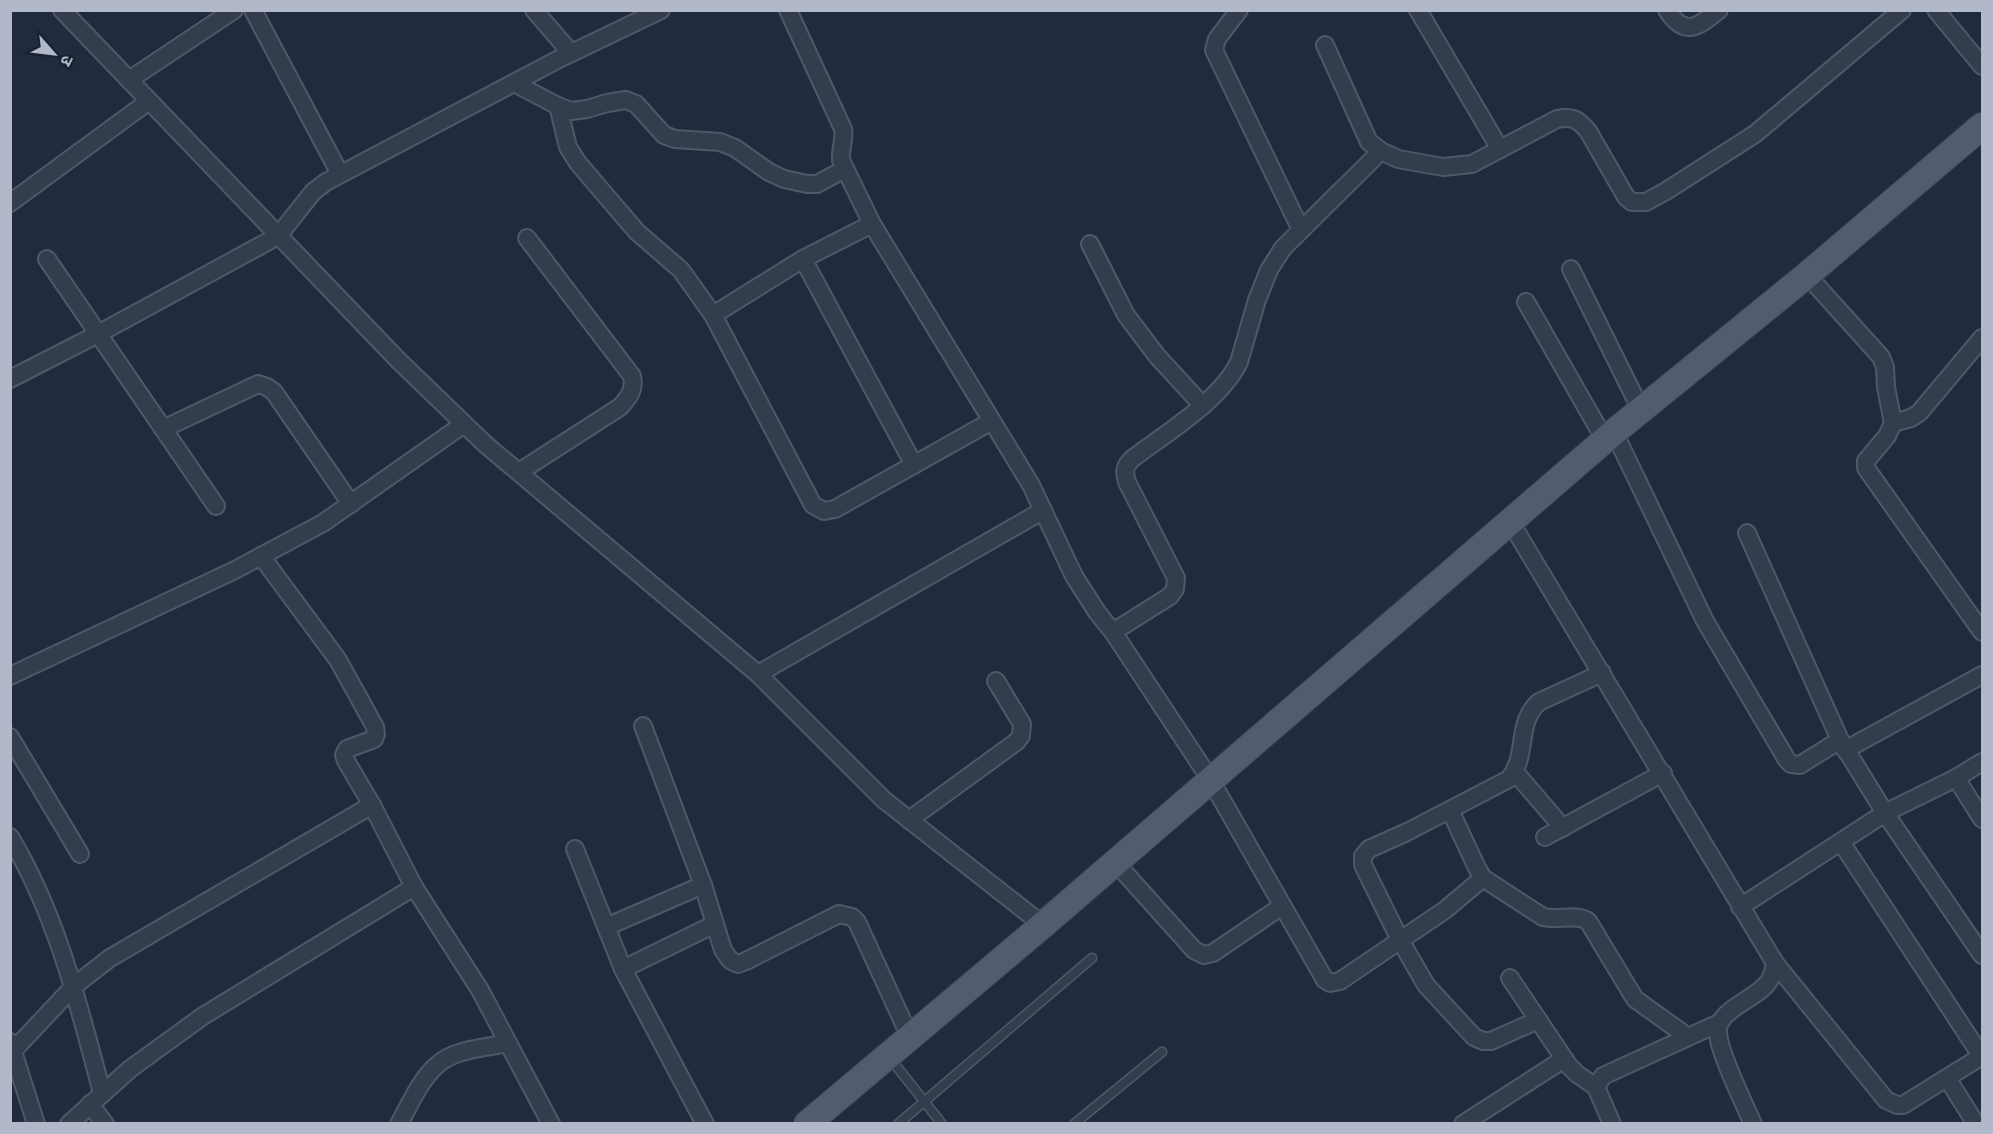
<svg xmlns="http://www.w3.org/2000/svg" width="1993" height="1134" font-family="Lato,'Noto Sans Devanagari',sans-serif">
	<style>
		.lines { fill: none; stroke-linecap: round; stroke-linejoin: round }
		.lane-casing { stroke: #505868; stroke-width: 11 }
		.street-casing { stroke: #505868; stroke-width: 20 }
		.primary-casing { stroke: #3e4656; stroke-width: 28 }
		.lane { stroke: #343d4e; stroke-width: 8 }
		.street { stroke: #343d4e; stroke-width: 16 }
		.primary { stroke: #525c6e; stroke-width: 26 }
	</style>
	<rect width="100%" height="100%" fill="#202b3e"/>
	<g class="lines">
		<defs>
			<g id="lane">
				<path d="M890,1058L942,1124"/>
				<path d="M898,1124L1092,958"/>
				<path d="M1074,1124L1162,1052"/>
			</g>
			<g id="street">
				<path d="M62,10L398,360L485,444L758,674L884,800L1043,925"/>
				<path d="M253,10L340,174"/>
				<path d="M534,10L571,53"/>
				<path d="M788,10L843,129C845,139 840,149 841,160L872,224L1031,485L1074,576L1097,612L1113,632L1210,779L1325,980L1330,983L1340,981L1445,910L1483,878"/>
				<path d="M1239,10L1217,39L1214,50L1301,230"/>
				<path d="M1418,10L1500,149"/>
				<path d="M1667,10C1685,38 1698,27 1719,10"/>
				<path d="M1936,10L1982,66"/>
				<path d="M1325,45L1369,142L1381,151L1398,159L1443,167L1472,164L1557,119C1572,116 1578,119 1588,131L1626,197L1632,202H1646L1666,191L1755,134L1902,10"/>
				<path d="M129,80L234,10"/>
				<path d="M514,83L558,106L571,111L587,109L607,103L626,100L636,104L664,135L675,139L720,142L735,148L769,172L784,179L807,184H817L845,169"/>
				<path d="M558,106L568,147L578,163L637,232L681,270L713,315L813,505L824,511L835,509L990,422"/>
				<path d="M10,203L149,101"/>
				<path d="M1090,244L1126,315L1157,356L1203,406"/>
				<path d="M47,259L216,506"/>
				<path d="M803,259L914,465"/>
				<path d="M1571,269L1641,410"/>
				<path d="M1807,275L1881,357L1885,367L1886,387L1893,423L1887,436L1866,461V468L1982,632"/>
				<path d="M1526,302L1605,440"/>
				<path d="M713,315L803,259L872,224"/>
				<path d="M10,379L98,334L278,236L313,192L326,182L559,59L661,10"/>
				<path d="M1893,423L1911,418L1919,413L1982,338"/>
				<path d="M163,429L258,384L267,387L274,392L351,504"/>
				<path d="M1614,432L1705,621L1787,760L1791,764L1800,765L1840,740"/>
				<path d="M519,472L620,407C629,397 635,390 632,376L527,238"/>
				<path d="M1511,523L1775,963C1774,969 1773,975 1769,981C1758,999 1717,1009 1718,1032C1718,1051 1744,1103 1753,1124"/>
				<path d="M1747,533L1840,740L1885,813L1982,955"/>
				<path d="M261,556L338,660L375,727L376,734L374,739L347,749L344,755L346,761L372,805L414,887L480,990L551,1124"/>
				<path d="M1113,632L1170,596L1175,589L1176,578L1127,482C1124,472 1124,467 1132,459C1166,433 1220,401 1239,362L1257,300L1269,270L1283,248L1381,151"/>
				<path d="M758,674L1042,511"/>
				<path d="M10,676L235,570L323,523L464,424"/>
				<path d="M643,726L703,885L723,950L730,960L738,964L746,961L839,914L852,917L857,922L910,1037"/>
				<path d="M10,737L80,854"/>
				<path d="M1845,750L1982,675"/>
				<path d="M1515,772L1563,828"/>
				<path d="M1956,778L1982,819"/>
				<path d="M1450,810L1477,868L1483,878L1543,917C1558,921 1575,913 1588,921L1635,999L1688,1037"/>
				<path d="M909,820L1016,742L1021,736L1022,724L996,681"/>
				<path d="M10,837C57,915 79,1006 102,1093"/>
				<path d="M1545,837L1663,773"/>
				<path d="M1841,842L1982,1057"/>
				<path d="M575,849L623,969L705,1124"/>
				<path d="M1115,862L1194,950L1204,955L1213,953L1282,906"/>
				<path d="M1740,907L1885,813L1956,778L1982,762"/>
				<path d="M606,927L703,885"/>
				<path d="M1775,963L1886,1100L1897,1105H1903L1982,1056"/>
				<path d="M623,969L715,924"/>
				<path d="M1510,978L1569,1066L1577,1074L1596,1087"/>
				<path d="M1538,1020L1491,1041H1483L1474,1037L1426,985L1400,940L1363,865V856L1369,849L1407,832L1509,779C1529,755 1515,723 1539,702L1602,673"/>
				<path d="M10,1042L36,1124"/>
				<path d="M13,1051L74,986L110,958L372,805"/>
				<path d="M1947,1078L1976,1124"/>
				<path d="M90,1104L105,1124"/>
				<path d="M69,1124L130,1069L203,1016L414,887"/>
				<path d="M399,1124C410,1104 420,1080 437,1065C454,1049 486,1048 508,1043"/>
				<path d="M1463,1124L1564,1059"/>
				<path d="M1612,1124L1596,1087L1603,1076L1719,1023"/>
			</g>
			<path id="primary" d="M807,1124L1043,925L1614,432L1807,275L1982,126"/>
		</defs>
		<use href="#lane" class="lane-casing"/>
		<use href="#street" class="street-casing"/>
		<use href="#primary" class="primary-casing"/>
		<use href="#lane" class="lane"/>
		<use href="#street" class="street"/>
		<use href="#primary" class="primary"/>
	</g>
	<rect width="1993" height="1134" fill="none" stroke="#b0b8c9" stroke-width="24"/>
	<g transform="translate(54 54) rotate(118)" stroke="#1a2232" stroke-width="4.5" paint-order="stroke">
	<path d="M0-4.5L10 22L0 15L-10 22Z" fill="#b0b8c9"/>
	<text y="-9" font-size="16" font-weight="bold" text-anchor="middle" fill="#b0b8c9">उ</text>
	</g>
</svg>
